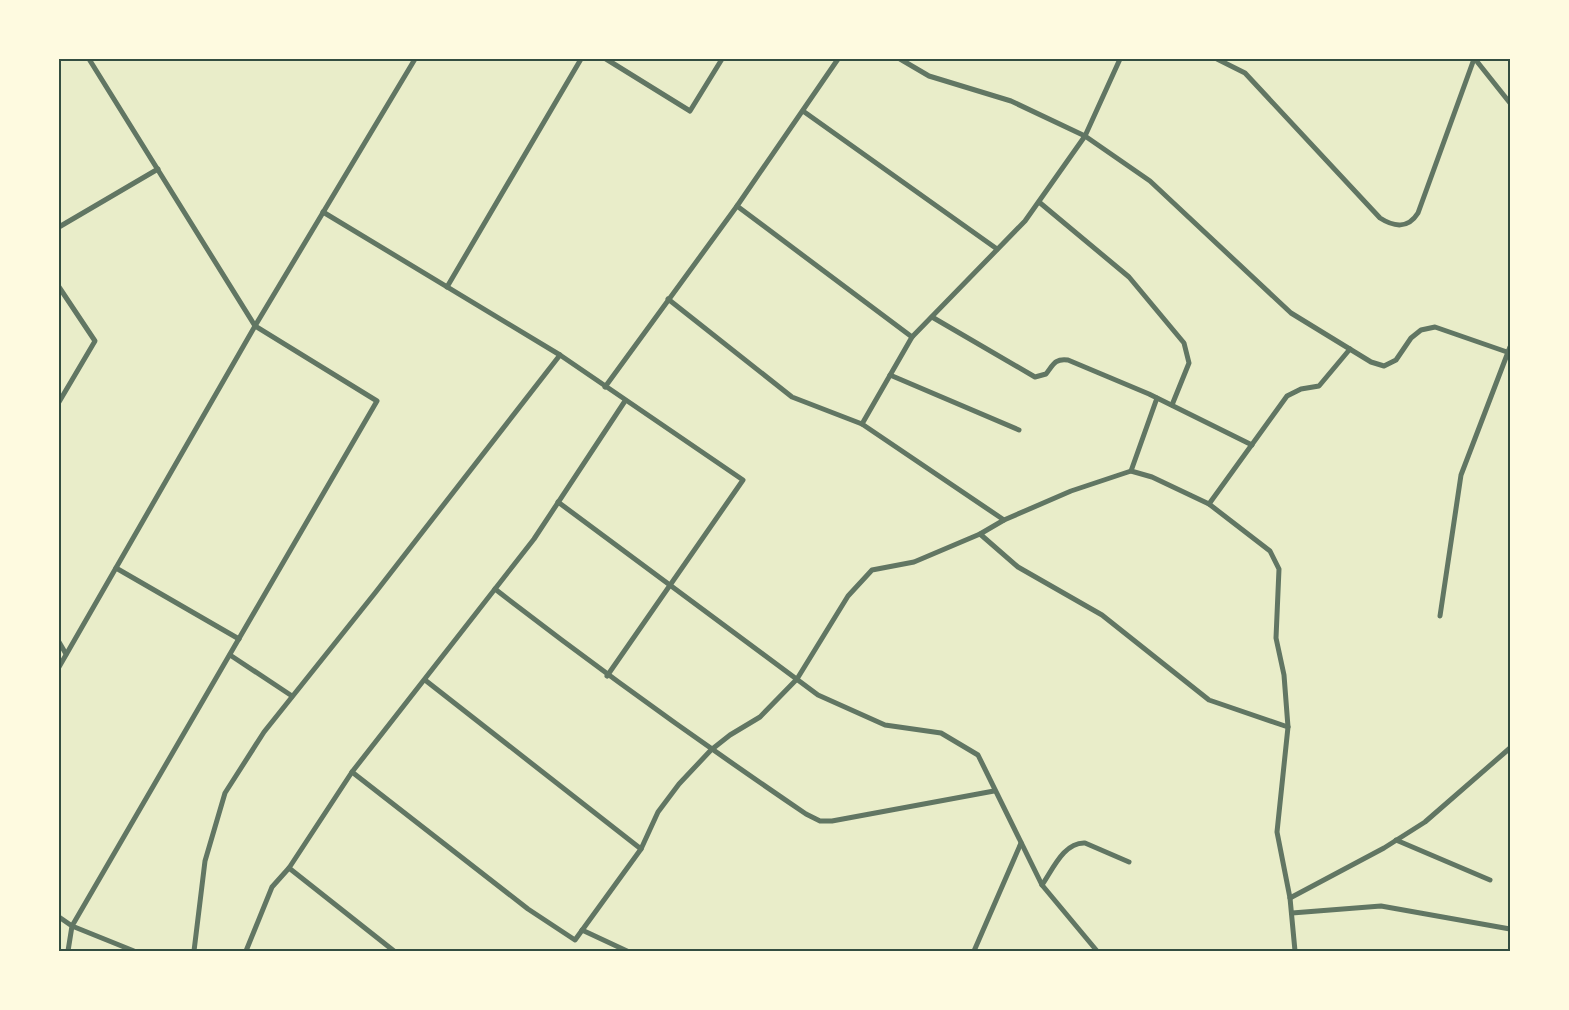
<svg xmlns="http://www.w3.org/2000/svg" width="1569" height="1010" font-family="'PT Sans Narrow',sans-serif">
	<style>
		.lines { fill: none; stroke-linecap: round; stroke-linejoin: round }
		.minor { stroke: #617663; stroke-width: 5 }
		.neatline { fill: none; stroke: #344e41; stroke-width: 2 }
	</style>
	<rect width="100%" height="100%" fill="#e9edc9"/>
	<g class="lines">
		<g class="minor">
			<path d="M89,59L255,326L415,59"/>
			<path d="M606,59L690,111L722,59"/>
			<path d="M900,59L929,76L1011,101L1085,136L1150,181L1291,313L1371,362L1384,366L1396,360L1411,338L1421,330L1435,327L1507,352"/>
			<path d="M1217,59L1245,73L1380,218C1394,227 1408,229 1418,213L1474,59"/>
			<path d="M1475,59L1510,103"/>
			<path d="M803,111L997,249"/>
			<path d="M1039,202L1129,277L1184,343L1189,363L1172,405"/>
			<path d="M737,206L912,337"/>
			<path d="M323,212L560,355L743,480L607,676"/>
			<path d="M59,227L158,169"/>
			<path d="M59,287L95,341L59,402"/>
			<path d="M447,287L581,59"/>
			<path d="M668,299L792,397L862,424L1004,520L1071,491L1131,471L1152,477L1209,504L1270,551L1279,569L1276,638L1284,675L1288,727L1277,832L1290,898L1295,951"/>
			<path d="M932,317L1035,377L1046,374C1053,365 1055,358 1068,360L1149,394L1252,445"/>
			<path d="M890,375L1019,430"/>
			<path d="M605,387L737,206L838,59"/>
			<path d="M862,424L912,337L1025,221L1085,136L1120,59"/>
			<path d="M1131,471L1157,398"/>
			<path d="M558,502L818,695L885,725L941,733L978,755L1042,885L1097,951"/>
			<path d="M1209,504L1287,396L1301,389L1319,386L1350,349"/>
			<path d="M1004,520L980,534L1018,567L1102,615L1209,700L1288,727"/>
			<path d="M116,568L239,639"/>
			<path d="M495,589C597,668 700,742 806,814L820,821H832L994,791"/>
			<path d="M1440,616L1461,475L1510,347"/>
			<path d="M59,642L66,654"/>
			<path d="M230,655L292,696"/>
			<path d="M59,667L255,326L377,401L72,926L134,951"/>
			<path d="M425,680L641,849"/>
			<path d="M352,772L528,909L575,940L641,849L658,812L679,784L711,750L730,735L760,717L797,679L848,596L872,570L914,562L980,534"/>
			<path d="M1396,840L1490,880"/>
			<path d="M1042,885C1053,869 1064,842 1085,843L1129,862"/>
			<path d="M1290,898L1384,848L1425,822L1510,748"/>
			<path d="M1292,913L1381,906L1510,929"/>
			<path d="M59,917L72,926L68,951"/>
			<path d="M582,930L627,951"/>
			<path d="M194,951L205,861L225,793L264,732L375,593L560,355"/>
			<path d="M246,951L272,887L289,868"/>
			<path d="M394,951L289,868L352,772L534,539L625,401"/>
			<path d="M974,951L1021,843"/>
		</g>
	</g>
	<rect width="1569" height="1010" fill="none" stroke="#fefae0" stroke-width="120"/>
	<rect x="60" y="60" width="1449" height="890" class="neatline"/>
</svg>
